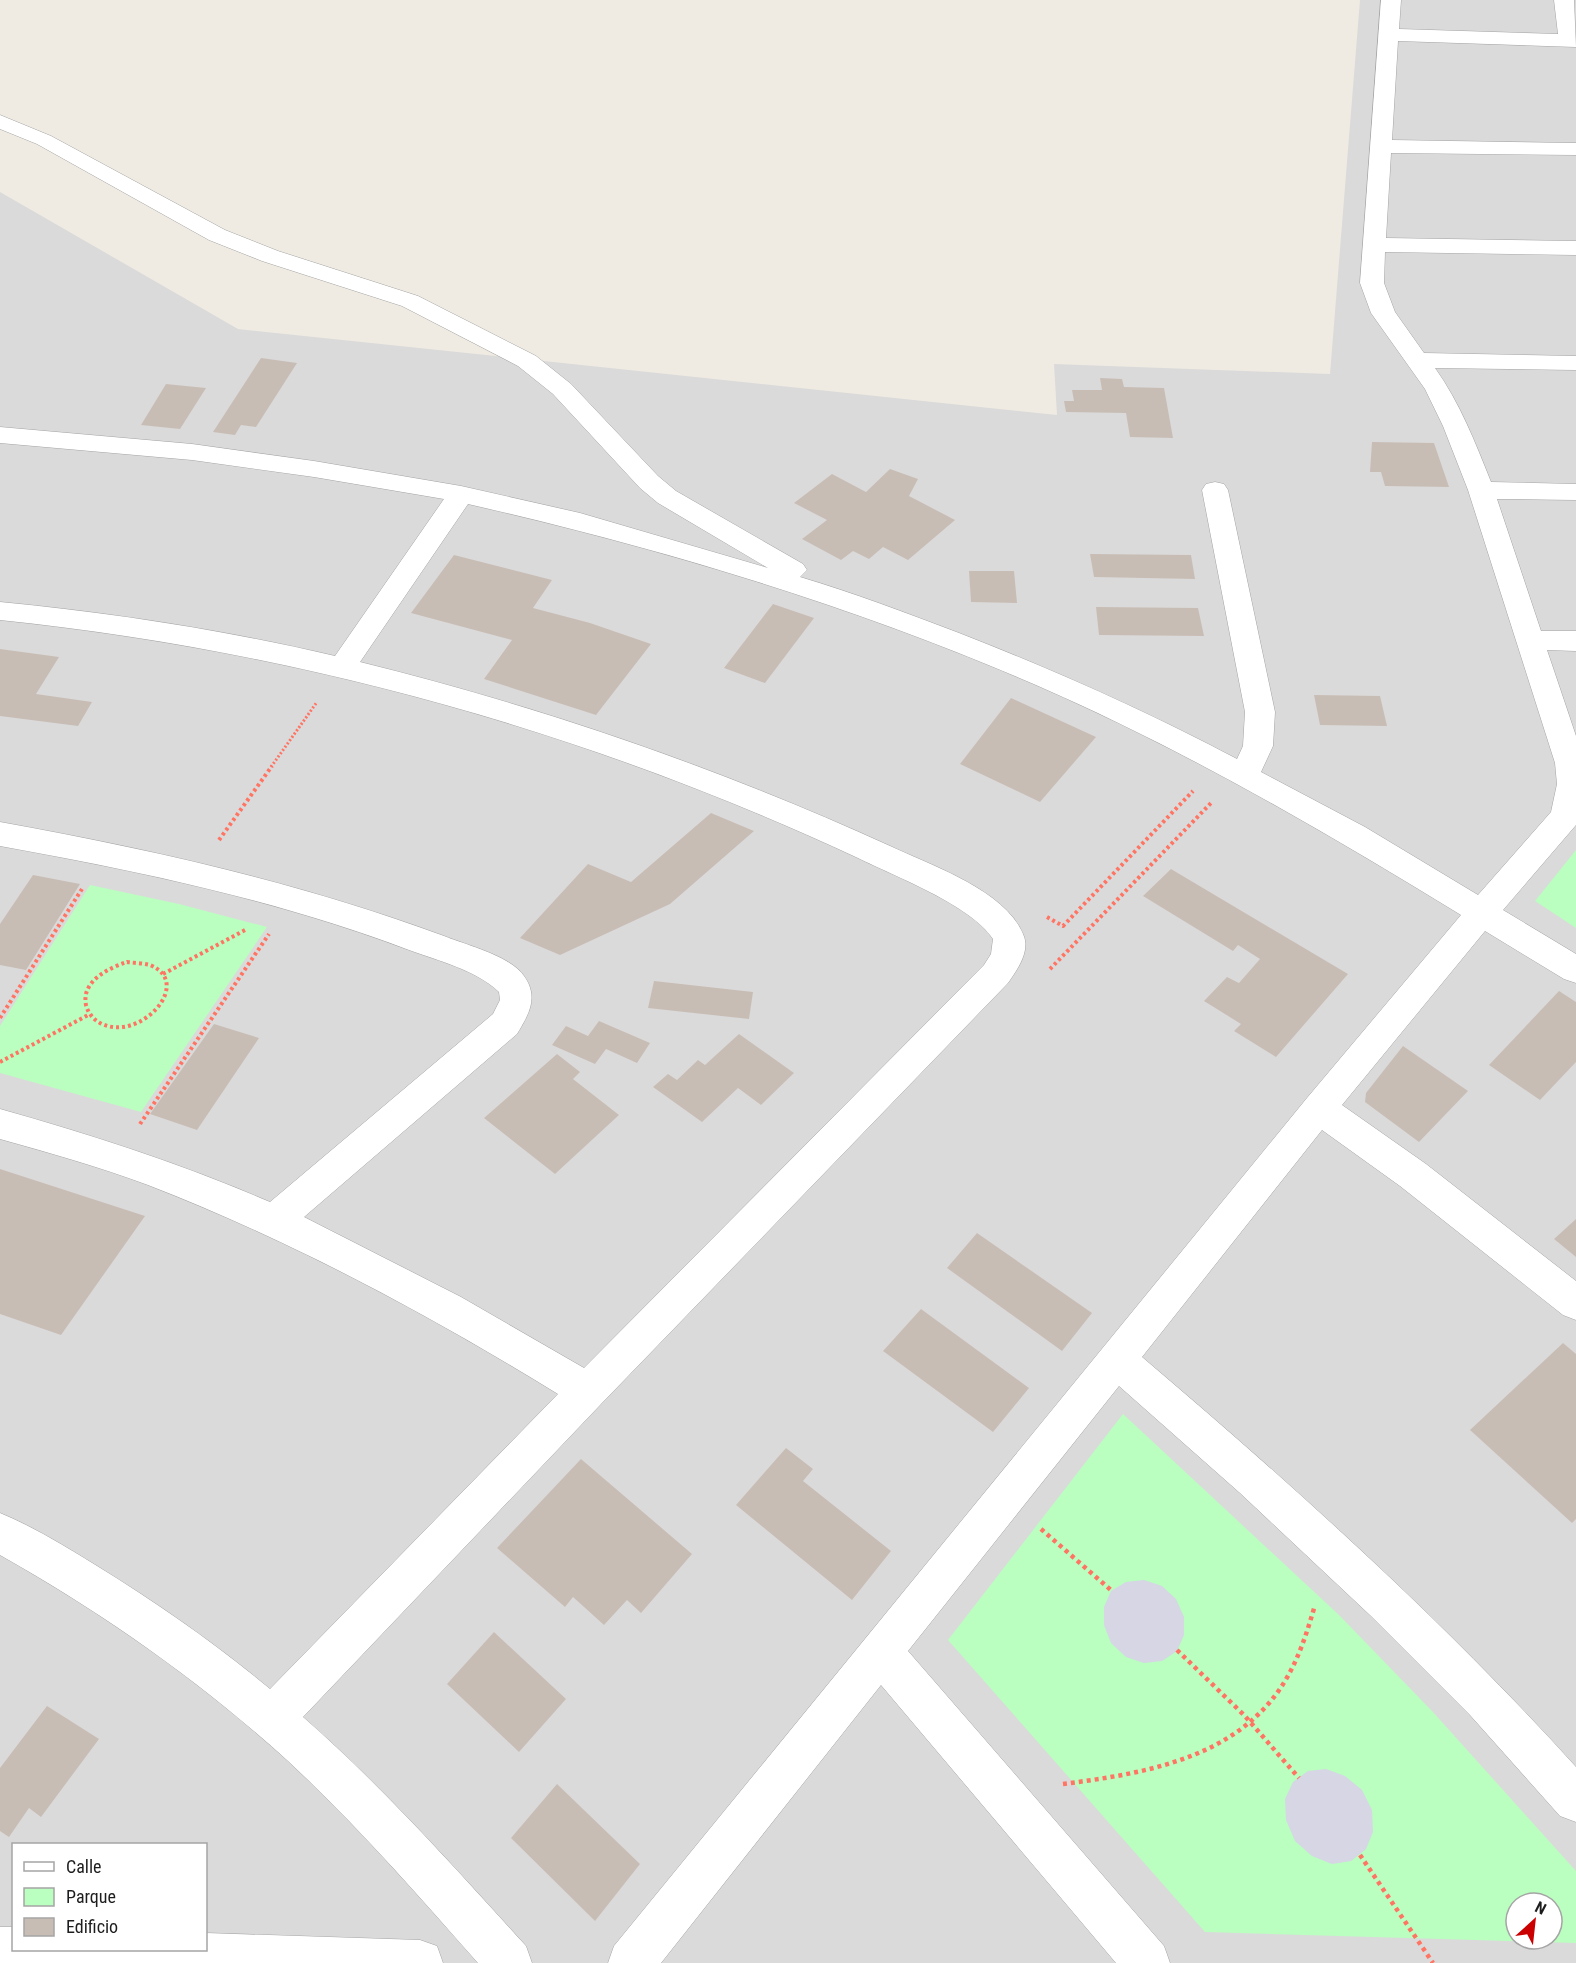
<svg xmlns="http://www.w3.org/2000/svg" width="1576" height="1963" font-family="'Roboto Condensed',sans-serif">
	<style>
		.residential { fill: #dbdada; fill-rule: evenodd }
		.park { fill: #bafec0; fill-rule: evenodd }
		.plaza { fill: #d6d6e5 }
		.building { fill: #c8bdb5 }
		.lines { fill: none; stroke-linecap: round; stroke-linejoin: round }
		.minor-casing { stroke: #a4a4a4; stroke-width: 1 }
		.path-far2 { stroke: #ff7463; stroke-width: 3; stroke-dasharray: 2 2; stroke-linecap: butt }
		.path-far1 { stroke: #ff7463; stroke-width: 4; stroke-dasharray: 3 3; stroke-linecap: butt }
		.path { stroke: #ff7463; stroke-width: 4.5; stroke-dasharray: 4 4; stroke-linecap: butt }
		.minor { fill: #fff; fill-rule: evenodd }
	</style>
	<rect width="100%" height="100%" fill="#efebe2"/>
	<path class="residential" d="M1360,0H1576V1963H0V192L238,329L1057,415L1054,364L1330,374ZM14,1844H206V1950H14ZM1516,1903H1552V1939H1516Z"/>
	<g class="park">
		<path d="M1576,850V928L1535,901Z"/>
		<path d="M90,885L179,904L267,927L141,1112L0,1073V1026Z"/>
		<path d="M1123,1414L1339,1615L1432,1711L1576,1871V1943L1205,1932L948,1640ZM1516,1903H1552V1939H1516Z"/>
	</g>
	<g class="plaza">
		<path d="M1144,1580L1162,1586L1176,1599L1184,1617V1635L1177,1651L1162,1661L1144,1663L1126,1657L1111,1643L1104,1625V1607L1111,1591L1126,1582Z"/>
		<path d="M1326,1769L1345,1776L1362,1790L1372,1810L1373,1832L1366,1849L1351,1861L1332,1864L1312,1856L1295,1841L1286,1820L1285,1799L1293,1782L1308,1771Z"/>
	</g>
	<g class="building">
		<path d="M261,358L297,363L256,427L241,425L235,435L213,432Z"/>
		<path d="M1100,378L1122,379L1124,387L1164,388L1173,438L1130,437L1126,413L1066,412L1064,401H1074L1072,390H1102Z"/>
		<path d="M166,384L206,388L180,429L141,425Z"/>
		<path d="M1372,442L1434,443L1449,487L1385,486L1381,472H1370Z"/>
		<path d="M890,469L918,479L909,496L955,520L908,560L883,547L869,559L853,551L841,560L802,539L827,520L794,503L832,474L866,492Z"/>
		<path d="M1090,554L1191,555L1195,579L1094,577Z"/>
		<path d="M454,555L552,580L533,608L590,623L651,644L596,715L484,679L512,640L411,613Z"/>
		<path d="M969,571H1014L1017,603L971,602Z"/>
		<path d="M773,604L814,618L765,683L724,668Z"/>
		<path d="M1096,607L1198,608L1204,636L1099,635Z"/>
		<path d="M0,649L59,657L36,694L92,702L78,726L0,716Z"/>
		<path d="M1314,695L1380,696L1387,726L1320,725Z"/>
		<path d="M1011,698L1096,737L1040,802L960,764Z"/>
		<path d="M711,813L754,831L670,904L560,955L520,938L588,864L631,882Z"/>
		<path d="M1171,869L1348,974L1276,1057L1234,1031L1241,1024L1204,1001L1227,977L1239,983L1260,959L1238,945L1233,951L1143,896Z"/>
		<path d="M33,875L80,884L26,970L0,965V924Z"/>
		<path d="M654,981L753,992L749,1019L648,1008Z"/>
		<path d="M1559,991L1576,1002V1062L1540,1100L1489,1065Z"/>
		<path d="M599,1021L650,1043L637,1063L606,1049L595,1064L552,1045L566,1026L588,1036Z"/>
		<path d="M214,1024L259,1038L197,1130L150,1114Z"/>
		<path d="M739,1034L794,1073L761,1105L738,1088L702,1122L653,1087L668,1074L677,1080L698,1060L705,1065Z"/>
		<path d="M1403,1046L1468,1091L1419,1142L1365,1102L1366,1093Z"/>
		<path d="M557,1054L580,1072L573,1079L619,1115L555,1174L484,1118Z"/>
		<path d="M0,1169L145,1216L61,1335L0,1314Z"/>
		<path d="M1576,1219V1257L1554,1239Z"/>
		<path d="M977,1233L1092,1313L1062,1351L947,1268Z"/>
		<path d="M921,1309L1029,1388L993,1432L883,1351Z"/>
		<path d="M1563,1343L1576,1354V1519L1572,1523L1470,1430Z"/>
		<path d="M786,1448L813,1469L803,1481L891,1551L852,1600L736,1505Z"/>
		<path d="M581,1459L692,1554L641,1613L627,1600L604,1625L573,1597L565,1607L497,1548Z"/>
		<path d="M494,1632L566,1699L519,1752L447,1684Z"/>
		<path d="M47,1706L99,1739L41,1817L29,1808L9,1837L0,1831V1768Z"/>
		<path d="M557,1784L640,1864L595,1921L511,1838Z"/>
	</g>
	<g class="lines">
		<defs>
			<g id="minor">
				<path d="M1381,0H1401L1399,29L1558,34L1554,0H1574L1576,47L1398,41L1392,140L1576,143V155L1391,153L1386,238L1576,241V255L1385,252L1384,283L1395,312L1424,353L1576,356V370L1435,368C1460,403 1475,442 1491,482L1576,484V500L1497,499L1541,631H1576V651L1547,650L1576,736V825L1503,910L1576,954V983L1564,979L1485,931L1342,1105L1426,1164L1576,1281V1320L1563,1315L1400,1186L1322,1130L1142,1357C1294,1486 1442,1619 1576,1767V1822L1560,1816L1470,1715L1371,1616L1240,1493L1119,1386L908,1651L1164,1946L1170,1963H1116L881,1685L661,1963H608L614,1946L1307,1098L1461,915C1324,831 1183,749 1036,685C854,606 661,548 468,504L360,662C542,707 719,768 890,846C930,865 1005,890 1023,934C1031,951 1017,970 1008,983L601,1404L303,1717C383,1787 454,1867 526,1946L532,1963H478C417,1894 356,1824 288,1761C200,1681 103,1613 0,1555V1513C34,1527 66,1547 97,1566C157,1603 216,1644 270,1689L558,1394C426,1313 292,1241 148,1185C100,1167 50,1153 0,1139V1109C92,1135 182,1164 270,1202L493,1014L500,1000L499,992C476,970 439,961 409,950C277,900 139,871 0,846V822C154,850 297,882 444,936C466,945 511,956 524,976C539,997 529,1014 517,1034L304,1217L461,1297L584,1368L984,965L991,954L993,939C971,905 894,876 858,858C586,731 298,651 0,620V602C113,613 224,630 335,656L444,499L314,477L192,460L0,443V427L192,444L314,461L461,486L580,513L768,568L658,503L640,488L553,394L518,366L402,306L262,261L209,240L37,144L0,129V115L51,136L225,230L278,251L418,296L536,356L571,384L658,476L676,491L803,564L807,570L800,577C854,593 906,613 959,633C1054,670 1146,711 1237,759L1243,746L1245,712L1202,490L1206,484L1215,482L1224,484L1228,490L1275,712L1273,746L1261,772L1365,827L1478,895L1551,812L1557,784L1555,763L1468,490L1443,426L1425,389L1371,313L1360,283Z"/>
				<path d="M0,1927H14V1950H206V1933L420,1940L437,1946L443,1963H0Z"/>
			</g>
		</defs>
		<use href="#minor" class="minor-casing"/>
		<path class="path-far2" d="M271,767L317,702"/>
		<g class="path-far1">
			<path d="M219,840L272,766"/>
			<path d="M1047,917L1063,926L1193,791"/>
			<path d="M127,962C134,963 143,963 150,965C195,983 139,1044 100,1023C93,1019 88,1013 86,1005C81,981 109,968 127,962Z"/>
			<path d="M1050,969L1212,802"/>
			<path d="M163,974L247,929"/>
			<path d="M0,1018L82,889"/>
			<path d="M0,1062L90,1014"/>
			<path d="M140,1124L269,934"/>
		</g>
		<g class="path">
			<path d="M1041,1529L1112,1591"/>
			<path d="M1177,1650L1244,1715L1299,1778"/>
			<path d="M1063,1784C1148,1773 1244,1757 1289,1674C1301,1652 1308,1629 1315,1605"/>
			<path d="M1360,1855L1433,1963"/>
		</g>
		<use href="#minor" class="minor"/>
	</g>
	<rect x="12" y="1843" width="195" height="108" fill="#ffffff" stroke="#a5a5a5" stroke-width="1.5"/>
	<rect x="24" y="1862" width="30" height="9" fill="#ffffff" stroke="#a5a5a5" stroke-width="1.5"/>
	<text x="66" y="1873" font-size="18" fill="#1d1d1d">Calle</text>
	<rect x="24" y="1888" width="30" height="18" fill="#bafec0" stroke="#a5a5a5" stroke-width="1.5"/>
	<text x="66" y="1903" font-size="18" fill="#1d1d1d">Parque</text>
	<rect x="24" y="1918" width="30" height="18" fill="#c8bdb5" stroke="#a5a5a5" stroke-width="1.5"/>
	<text x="66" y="1933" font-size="18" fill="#1d1d1d">Edificio</text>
	<g transform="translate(1534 1921) rotate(27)"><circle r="28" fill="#ffffff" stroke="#a5a5a5" stroke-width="1.5"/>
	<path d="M0-4.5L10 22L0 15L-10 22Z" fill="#ca0100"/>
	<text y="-9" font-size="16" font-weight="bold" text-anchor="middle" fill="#1d1d1d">N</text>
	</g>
</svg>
